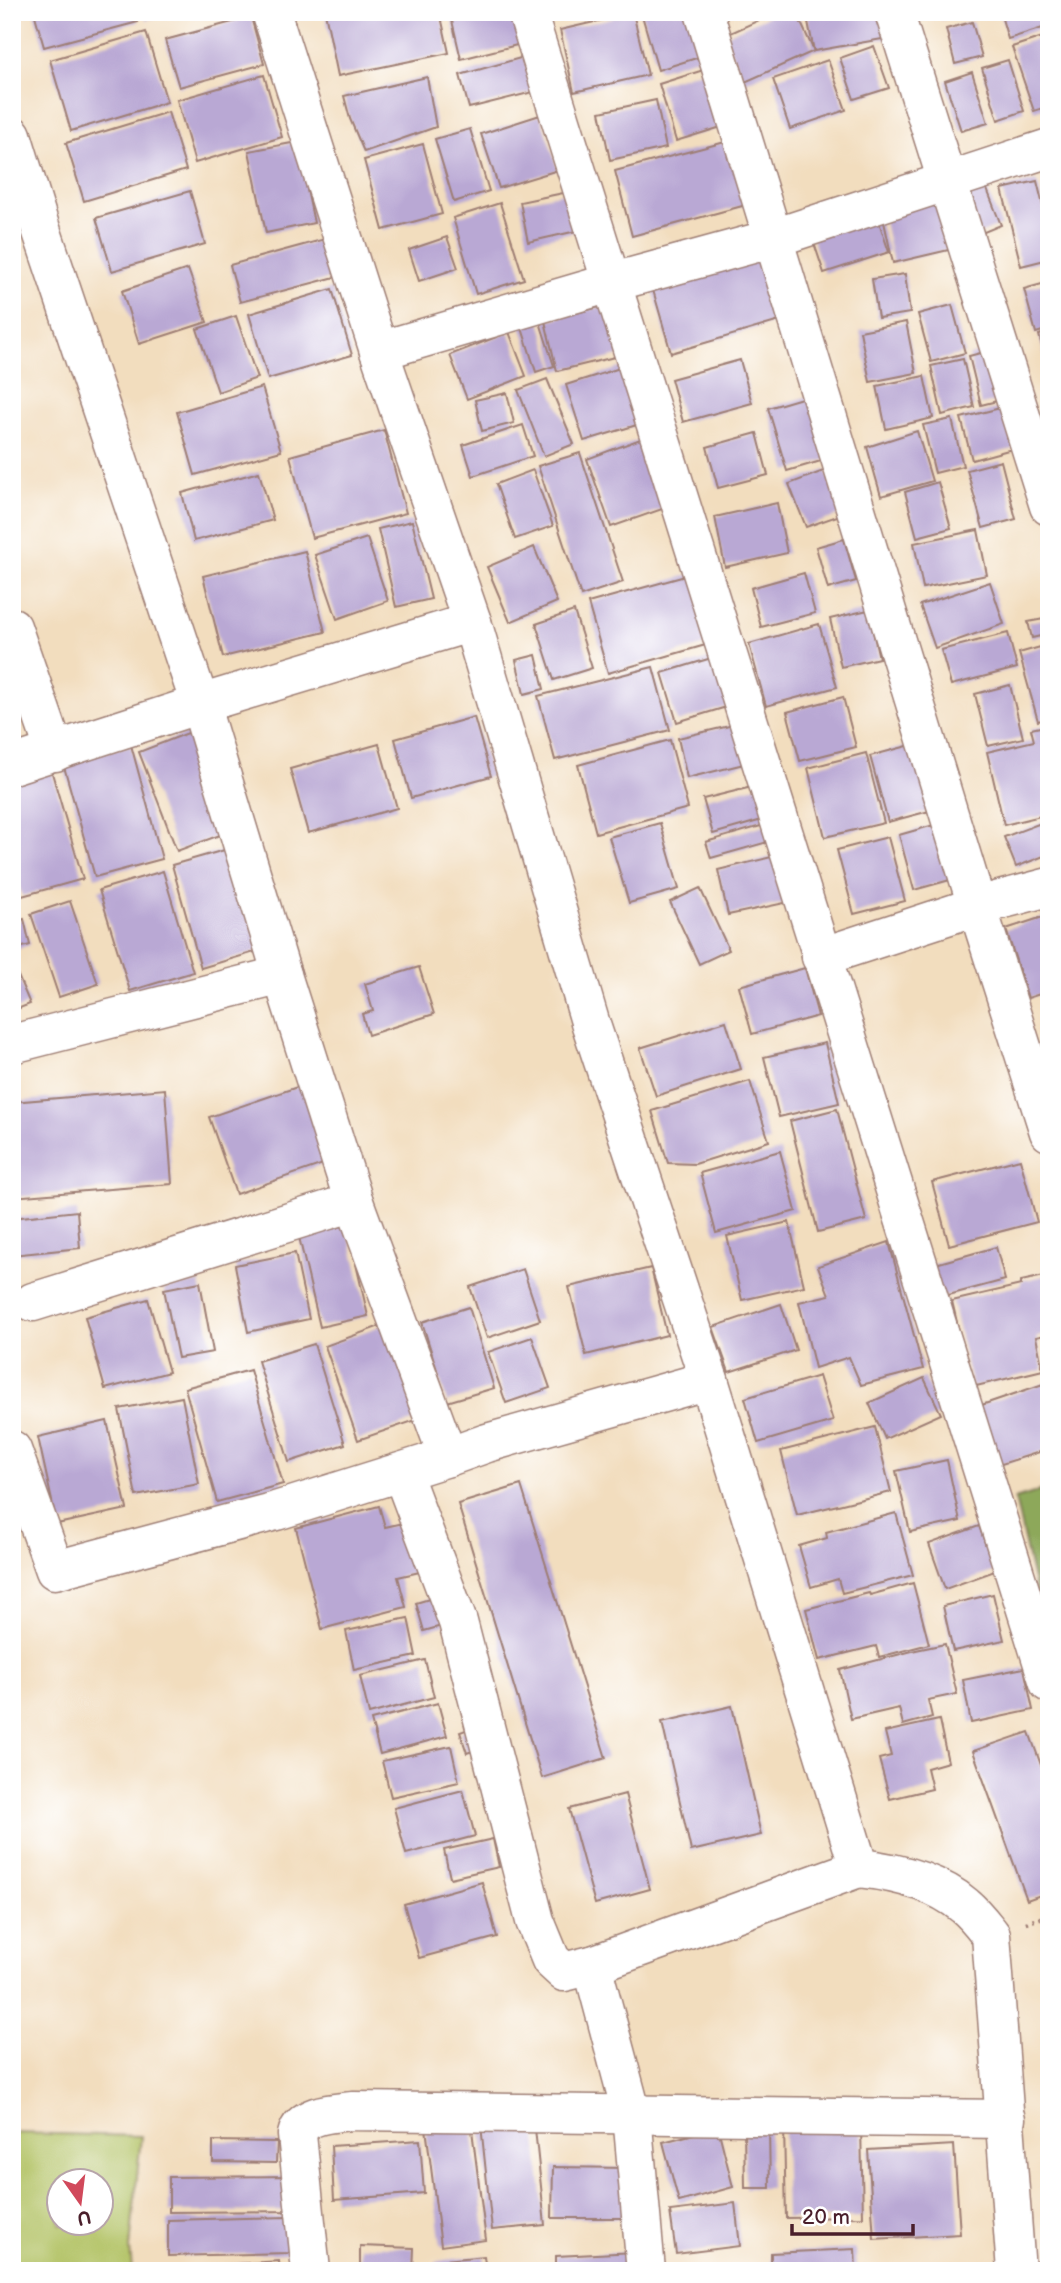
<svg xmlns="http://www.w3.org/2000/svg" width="1061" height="2283" font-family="'Balsamiq Sans',sans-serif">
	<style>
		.green { fill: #b2c265; stroke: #7e7048; stroke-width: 2; fill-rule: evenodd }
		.forest { fill: #8da85a; stroke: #6c6442; stroke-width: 2 }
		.building { fill: #b9a8d4 }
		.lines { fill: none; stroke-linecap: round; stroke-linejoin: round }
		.minor-casing { stroke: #9e7e74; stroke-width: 41 }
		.path { stroke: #9e7e74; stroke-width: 4.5; stroke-dasharray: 2 5; stroke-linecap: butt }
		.minor { stroke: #fff; stroke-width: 38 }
	</style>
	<rect width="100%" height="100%" fill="#fff"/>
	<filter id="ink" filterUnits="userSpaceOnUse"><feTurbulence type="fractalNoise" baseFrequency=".0143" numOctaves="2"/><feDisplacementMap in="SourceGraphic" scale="14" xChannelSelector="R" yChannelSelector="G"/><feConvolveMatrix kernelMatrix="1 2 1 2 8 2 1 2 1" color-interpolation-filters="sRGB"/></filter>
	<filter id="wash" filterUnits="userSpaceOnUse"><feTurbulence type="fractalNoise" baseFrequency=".00686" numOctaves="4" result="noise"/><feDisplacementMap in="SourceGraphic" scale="28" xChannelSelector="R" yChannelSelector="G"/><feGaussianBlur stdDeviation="1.57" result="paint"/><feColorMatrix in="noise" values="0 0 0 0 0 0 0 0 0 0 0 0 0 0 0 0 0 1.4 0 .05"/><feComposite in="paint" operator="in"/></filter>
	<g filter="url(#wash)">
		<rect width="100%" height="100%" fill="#f2ddbe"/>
		<path class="green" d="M12,2133L141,2136L130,2248L132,2271H12ZM60,2182H102V2224H60Z"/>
		<path class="forest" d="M1049,1488V1590L1036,1594L1015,1499Z"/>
		<g id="blocks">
			<g class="building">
				<path d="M34,12H135L138,22L44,47Z"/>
				<path d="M145,12H172V13L146,20Z"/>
				<path d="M325,12H440L449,53L338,76Z"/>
				<path d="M450,12H513L521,44L461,59Z"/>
				<path d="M641,12H694L706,55L658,70Z"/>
				<path d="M777,12H796L814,51L745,82L724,36Z"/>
				<path d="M806,12H884L888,38L814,51Z"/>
				<path d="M939,12H965V13L941,20Z"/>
				<path d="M1000,12H1049V26L1008,39Z"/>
				<path d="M633,13L648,75L574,92L560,30Z"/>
				<path d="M251,17L264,64L179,87L165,40Z"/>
				<path d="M972,22L982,57L955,64L946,29Z"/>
				<path d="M146,32L167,102L71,131L50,60Z"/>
				<path d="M1049,35V106L1034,111L1012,47Z"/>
				<path d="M874,46L889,88L854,99L840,58Z"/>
				<path d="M524,57L533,92L469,108L460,75Z"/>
				<path d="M828,60L846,110L790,129L773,79Z"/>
				<path d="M1008,60L1024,111L998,120L982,68Z"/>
				<path d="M713,67L731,124L676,141L659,84Z"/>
				<path d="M972,72L988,123L961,131L945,81Z"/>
				<path d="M264,75L282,137L195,163L177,100Z"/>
				<path d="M427,77L436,127L364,152L350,119L344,96Z"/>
				<path d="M656,100L666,148L610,160L600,112Z"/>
				<path d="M168,112L186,170L84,201L66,143Z"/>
				<path d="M540,115L558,170L499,188L481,134Z"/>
				<path d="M470,129L489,191L454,202L435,139Z"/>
				<path d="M729,141L746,205L632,236L615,171Z"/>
				<path d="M297,142L314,223L266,233L249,151Z"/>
				<path d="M423,144L442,214L383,230L364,160Z"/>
				<path d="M983,179L1001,225L977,235L959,188Z"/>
				<path d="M1037,181L1049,230V259L1021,266L1002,189Z"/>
				<path d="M190,191L205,244L112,271L96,218Z"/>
				<path d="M573,191L581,230L528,242L520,202Z"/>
				<path d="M944,194L957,248L893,263L881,208Z"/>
				<path d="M500,203L524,279L476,294L453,218Z"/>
				<path d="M877,216L889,252L824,273L812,237Z"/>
				<path d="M447,237L458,268L419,281L409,250Z"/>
				<path d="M329,238L339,276L240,302L230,265Z"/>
				<path d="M763,250L783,320L671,353L651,283Z"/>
				<path d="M188,269L207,322L139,344L122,291Z"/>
				<path d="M905,274L910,313L878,318L872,279Z"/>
				<path d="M1049,282V329L1036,333L1024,289Z"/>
				<path d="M332,289L352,355L268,379L249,314Z"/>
				<path d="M611,304L623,355L557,371L545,321Z"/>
				<path d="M952,305L965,353L931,362L918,314Z"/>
				<path d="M236,316L257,378L218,392L197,329Z"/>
				<path d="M539,319L554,366L536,372L521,325Z"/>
				<path d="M906,322L916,373L870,382L860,331Z"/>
				<path d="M509,332L526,376L467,399L450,355Z"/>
				<path d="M1049,332V368L1048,369L1039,335Z"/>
				<path d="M992,350L1005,399L981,405L969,356Z"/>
				<path d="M963,359L974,407L942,415L931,366Z"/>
				<path d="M740,360L752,403L683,422L671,379Z"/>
				<path d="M623,367L640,424L584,441L566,385Z"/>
				<path d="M924,376L933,418L886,429L877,386Z"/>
				<path d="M547,379L574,444L544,456L518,390Z"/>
				<path d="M262,387L281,451L195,475L177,412Z"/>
				<path d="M507,393L514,423L482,431L475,400Z"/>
				<path d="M812,395L831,458L787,471L768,408Z"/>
				<path d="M1012,405L1023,446L972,460L961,418Z"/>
				<path d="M952,419L963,466L935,473L923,425Z"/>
				<path d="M523,425L533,456L473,476L463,445Z"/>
				<path d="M384,430L406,513L312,538L290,456Z"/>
				<path d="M917,431L932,481L881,496L867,447Z"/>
				<path d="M757,433L768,475L718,488L707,447Z"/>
				<path d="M643,438L668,507L611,527L587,459Z"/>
				<path d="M580,453L623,582L581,596L538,466Z"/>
				<path d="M1001,461L1016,519L983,528L967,470Z"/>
				<path d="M533,470L553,526L515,539L496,484Z"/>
				<path d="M826,470L843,514L806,527L789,484Z"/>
				<path d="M259,472L273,520L194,541L182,493Z"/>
				<path d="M938,482L951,528L917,537L905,492Z"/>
				<path d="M777,503L787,553L725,567L715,517Z"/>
				<path d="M412,521L431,599L396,607L378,529Z"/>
				<path d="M978,530L987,575L923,588L914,543Z"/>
				<path d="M367,538L388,601L337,619L315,555Z"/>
				<path d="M844,539L856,581L828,589L816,547Z"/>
				<path d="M534,547L557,602L510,622L487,567Z"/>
				<path d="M305,551L325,632L223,657L203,576Z"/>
				<path d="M696,573L716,642L608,673L588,603Z"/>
				<path d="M804,573L815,613L761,627L751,588Z"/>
				<path d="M990,582L1004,624L935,648L920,605Z"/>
				<path d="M868,610L879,658L841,667L830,619Z"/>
				<path d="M574,611L592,668L554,680L536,624Z"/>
				<path d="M1049,618V634L1032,638L1028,622Z"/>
				<path d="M819,624L837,687L766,706L749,644Z"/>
				<path d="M1008,633L1017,668L951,685L941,650Z"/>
				<path d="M1044,646L1049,663V718L1038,721L1019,653Z"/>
				<path d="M536,655L544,689L524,694L516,660Z"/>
				<path d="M718,656L733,705L677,722L662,673Z"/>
				<path d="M653,667L670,730L555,760L538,696Z"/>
				<path d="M12,671L22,708L12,711Z"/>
				<path d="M1010,685L1023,738L988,746L975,694Z"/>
				<path d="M843,697L856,747L800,761L787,712Z"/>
				<path d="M474,717L491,776L411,798L395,739Z"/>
				<path d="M738,724L748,763L687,778L678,738Z"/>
				<path d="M1049,725V814L1004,825L987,752L1034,741L1031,729Z"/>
				<path d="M193,731L231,831L177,851L139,752Z"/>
				<path d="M670,740L688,808L596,833L578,765Z"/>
				<path d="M919,743L937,809L888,822L870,756Z"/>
				<path d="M379,744L397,808L308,833L290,769Z"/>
				<path d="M131,745L162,859L95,877L63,763Z"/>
				<path d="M866,753L884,823L825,837L808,768Z"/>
				<path d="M50,766L83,879L22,896L12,861V777Z"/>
				<path d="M760,785L769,818L713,834L703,799Z"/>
				<path d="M1049,820V854L1016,867L1004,837Z"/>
				<path d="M778,821L782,838L711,858L706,842Z"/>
				<path d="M660,823L679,889L629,903L609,837Z"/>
				<path d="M941,823L957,878L914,890L899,835Z"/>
				<path d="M888,837L905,901L854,914L837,850Z"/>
				<path d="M235,847L265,949L201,968L172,865Z"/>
				<path d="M784,854L794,901L728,915L718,870Z"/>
				<path d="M163,871L193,972L130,991L99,890Z"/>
				<path d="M700,888L729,950L699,964L670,902Z"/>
				<path d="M70,901L98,984L59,997L31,914Z"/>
				<path d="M1049,915V991L1028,998L1006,929Z"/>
				<path d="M24,919L30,945L12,950V922Z"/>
				<path d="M12,962L30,1004L12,1011Z"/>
				<path d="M419,967L434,1014L368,1035L362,1014L373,1011L365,984Z"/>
				<path d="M805,968L818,1016L752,1034L739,986Z"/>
				<path d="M726,1021L741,1069L656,1096L640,1048Z"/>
				<path d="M825,1043L839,1103L779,1117L764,1057Z"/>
				<path d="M750,1081L769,1141L695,1164L668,1163L652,1111Z"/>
				<path d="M309,1083L335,1160L236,1194L209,1117Z"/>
				<path d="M165,1089L172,1184L12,1197V1102Z"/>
				<path d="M837,1109L866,1220L818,1232L790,1121Z"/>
				<path d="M780,1151L796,1211L716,1233L700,1173Z"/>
				<path d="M1020,1159L1037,1222L949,1245L932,1182Z"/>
				<path d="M77,1211L80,1248L12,1255V1218Z"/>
				<path d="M789,1222L804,1286L742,1300L727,1236Z"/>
				<path d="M347,1225L368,1316L320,1327L299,1237Z"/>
				<path d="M889,1242L923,1369L861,1385L849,1357L815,1368L799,1302L829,1295L818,1266Z"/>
				<path d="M996,1247L1005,1280L941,1297L932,1265Z"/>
				<path d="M295,1253L309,1319L248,1332L235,1265Z"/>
				<path d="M651,1268L667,1335L586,1355L569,1287Z"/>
				<path d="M523,1269L540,1320L487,1338L470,1287Z"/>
				<path d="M1049,1275V1334L1036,1337L1043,1370L972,1387L952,1301L1021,1285V1281Z"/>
				<path d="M200,1282L213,1352L178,1358L164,1289Z"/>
				<path d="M148,1299L169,1372L105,1389L85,1317Z"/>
				<path d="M781,1304L796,1350L729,1372L713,1327Z"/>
				<path d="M469,1307L494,1388L447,1402L422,1322Z"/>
				<path d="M391,1322L425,1417L358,1440L325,1346Z"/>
				<path d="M532,1337L550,1388L506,1403L488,1352Z"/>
				<path d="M314,1344L345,1444L289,1462L258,1361Z"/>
				<path d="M250,1370L283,1484L217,1502L185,1388Z"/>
				<path d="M819,1376L833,1421L758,1443L745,1398Z"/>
				<path d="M924,1378L941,1414L885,1439L869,1403Z"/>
				<path d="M1049,1382V1449L992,1467L973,1408Z"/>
				<path d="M182,1397L199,1484L136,1496L119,1409Z"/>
				<path d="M107,1421L127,1509L57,1524L38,1437Z"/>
				<path d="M875,1427L891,1492L797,1515L781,1451Z"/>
				<path d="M947,1460L960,1521L910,1532L896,1471Z"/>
				<path d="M521,1485L606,1758L542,1778L458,1504Z"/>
				<path d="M379,1506L385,1527L412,1521L424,1571L398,1577L406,1607L322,1629L296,1528Z"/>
				<path d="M896,1513L913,1575L842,1593L838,1579L811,1587L799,1546L827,1538L826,1532Z"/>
				<path d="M979,1526L995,1571L945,1589L929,1544Z"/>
				<path d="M913,1583L929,1644L879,1657L876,1646L819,1660L806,1609L869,1593L870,1595Z"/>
				<path d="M993,1594L1004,1640L953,1651L943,1606Z"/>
				<path d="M436,1597L445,1625L424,1631L416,1603Z"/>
				<path d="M408,1618L416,1656L354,1670L346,1631Z"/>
				<path d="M945,1644L957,1694L928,1700L932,1717L903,1725L899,1708L851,1719L840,1670L916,1650Z"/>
				<path d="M425,1660L434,1697L369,1714L360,1676Z"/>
				<path d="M1024,1668L1033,1710L971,1723L963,1680Z"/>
				<path d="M438,1703L447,1736L380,1754L371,1720Z"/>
				<path d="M732,1706L761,1835L691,1851L662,1722Z"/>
				<path d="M939,1720L948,1762L927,1768L932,1789L890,1799L879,1759L891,1756L885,1732Z"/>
				<path d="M477,1726L484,1747L467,1753L460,1732Z"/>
				<path d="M1029,1732L1049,1787V1892L1027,1900L973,1751Z"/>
				<path d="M451,1746L459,1782L391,1797L382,1761Z"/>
				<path d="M463,1790L475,1836L406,1854L394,1808Z"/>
				<path d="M625,1794L650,1889L595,1904L569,1809Z"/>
				<path d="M493,1839L499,1867L450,1878L444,1850Z"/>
				<path d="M482,1882L497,1937L419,1958L404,1904Z"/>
				<path d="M534,2119L545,2225L492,2230L481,2125Z"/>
				<path d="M471,2122L486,2240L441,2246L426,2128Z"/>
				<path d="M861,2126L863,2217L786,2218L784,2127Z"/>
				<path d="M744,2127H769L770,2188H745Z"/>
				<path d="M718,2128L733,2187L679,2202L663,2142Z"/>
				<path d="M420,2140L424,2193L334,2200L331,2146Z"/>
				<path d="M213,2141L277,2142L276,2163L213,2162Z"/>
				<path d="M954,2145L960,2234L874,2239L868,2150Z"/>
				<path d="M553,2167L629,2168V2218H552Z"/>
				<path d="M295,2176V2211L169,2212V2177Z"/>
				<path d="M735,2203L740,2246L676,2254L670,2211Z"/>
				<path d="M289,2217L290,2253L168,2256V2220Z"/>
				<path d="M360,2246L414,2248L413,2271H360Z"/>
				<path d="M855,2249L856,2271H771V2253Z"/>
				<path d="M636,2252L637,2271H556V2256Z"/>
				<path d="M484,2256L486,2271H437L436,2261Z"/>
				<path d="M279,2261L280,2271H166L165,2269Z"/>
			</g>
		</g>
	</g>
	<g filter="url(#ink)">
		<use href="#blocks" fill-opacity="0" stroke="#9e7e74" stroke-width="2"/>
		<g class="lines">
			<defs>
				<g id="minor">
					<path d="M271,12L379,351L472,622L591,1025L709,1380L859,1868C896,1872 936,1881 965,1906C975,1914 983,1925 991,1935L1016,2271"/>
					<path d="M527,12L1049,1683"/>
					<path d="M704,12L977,906L1049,1132"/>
					<path d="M894,12L1049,506"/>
					<path d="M12,135L39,223L200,704L282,975L354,1202L448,1457L276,1511L55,1570L12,1450"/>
					<path d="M379,351L610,283L774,238L1049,148"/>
					<path d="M12,627L55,752"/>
					<path d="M12,765L200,704L472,622"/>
					<path d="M821,957L977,906L1049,887"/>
					<path d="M12,1044L282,975"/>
					<path d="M33,1302L354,1202"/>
					<path d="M448,1457L487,1443L709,1380"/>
					<path d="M402,1473L458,1622L535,1921L551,1960L564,1972L592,1965L859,1868"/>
					<path d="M592,1965L632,2115L646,2271"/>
					<path d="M311,2271L297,2135C302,2113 335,2113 353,2111L1006,2119"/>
				</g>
			</defs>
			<use href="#minor" class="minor-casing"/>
			<path class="path" d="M1026,1923L1049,1915"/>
			<use href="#minor" class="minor"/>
		</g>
	</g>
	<rect width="1061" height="2283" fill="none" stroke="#fff" stroke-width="42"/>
	<g transform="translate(80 2202) rotate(166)"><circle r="33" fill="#ffffff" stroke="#b7a5aa" stroke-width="2"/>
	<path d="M0-5L12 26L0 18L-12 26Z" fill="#d1495b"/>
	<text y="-10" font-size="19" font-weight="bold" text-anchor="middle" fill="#4a1f2b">U</text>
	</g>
	<path d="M792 2224v10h121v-10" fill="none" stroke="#4a1f2b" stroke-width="3.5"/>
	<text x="802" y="2224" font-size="21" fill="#4a1f2b" stroke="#ffffff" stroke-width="5" paint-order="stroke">20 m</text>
</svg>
